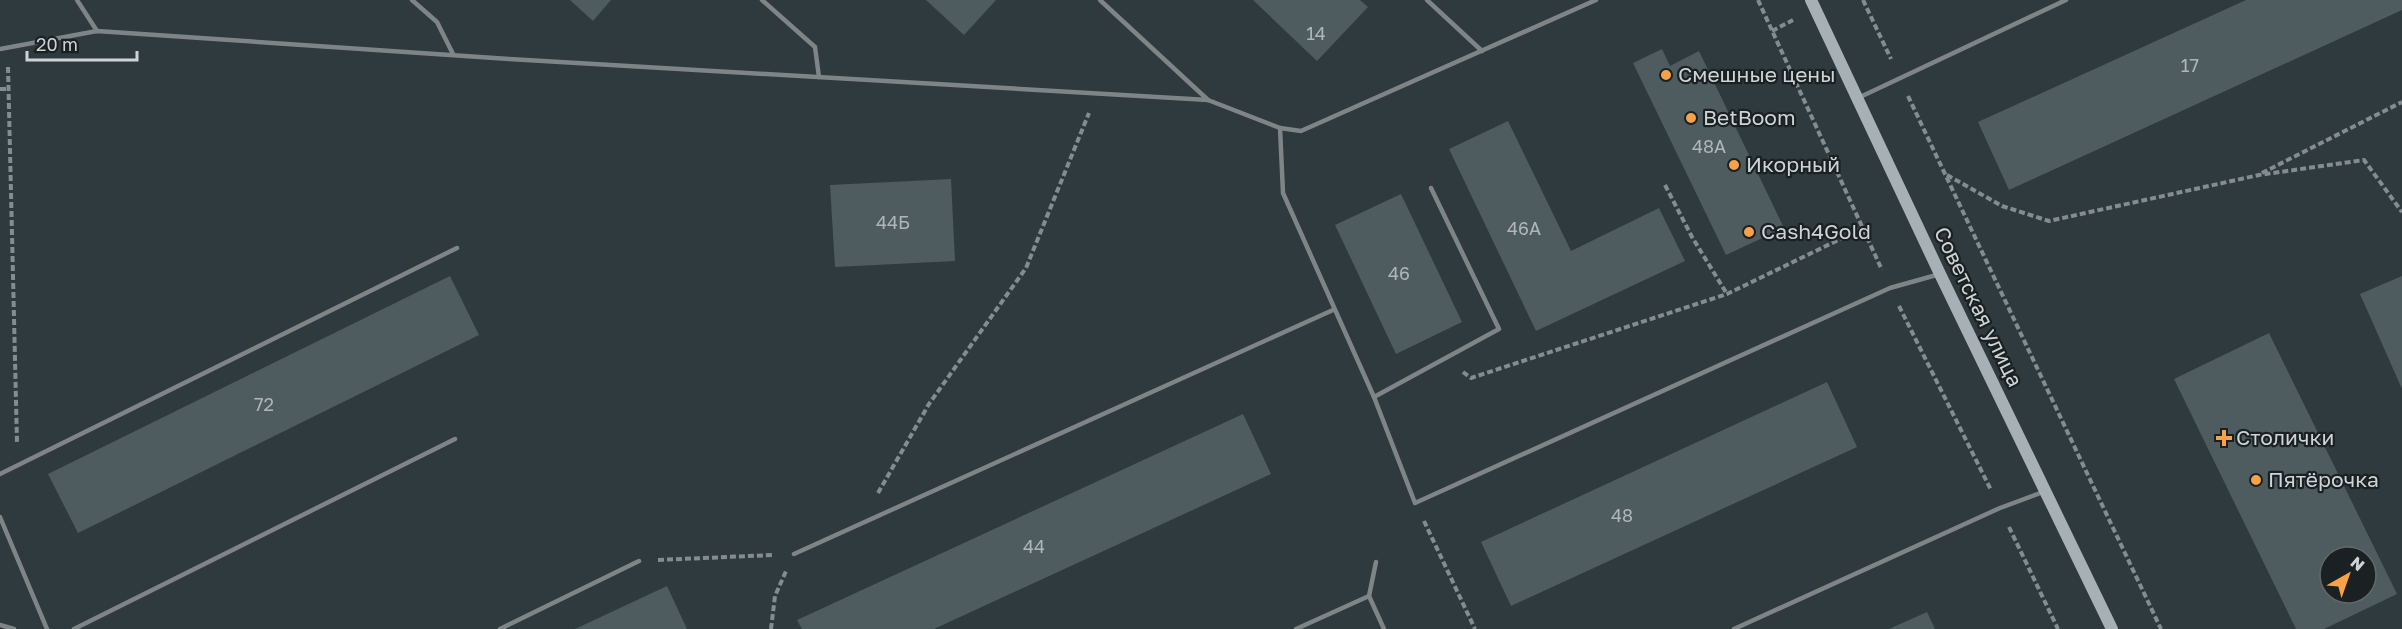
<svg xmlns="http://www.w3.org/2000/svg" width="2402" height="629" font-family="'Golos Text',sans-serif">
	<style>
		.building { fill: #4f5c5f; fill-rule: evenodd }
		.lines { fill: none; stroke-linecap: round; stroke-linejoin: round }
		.path { stroke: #838c8f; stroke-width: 4; stroke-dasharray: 6 3; stroke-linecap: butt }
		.service { stroke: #7f8587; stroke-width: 4.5 }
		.secondary { stroke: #a7b1b3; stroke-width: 12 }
		.poi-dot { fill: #f7a149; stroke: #1b2022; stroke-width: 2 }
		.labels { text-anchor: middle; stroke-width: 4.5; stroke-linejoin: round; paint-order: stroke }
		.number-label { font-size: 18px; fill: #aeb6b8 }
		.poi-label { font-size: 21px; fill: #cdd4d6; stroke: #1b2022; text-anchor: start }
		.street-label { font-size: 21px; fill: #cdd4d6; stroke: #1b2022 }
	</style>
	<rect width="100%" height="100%" fill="#2e3a3d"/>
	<g class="building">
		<path d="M570,0H611L593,21Z"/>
		<path d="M926,0H996L964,35Z"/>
		<path d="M1253,0H1360L1368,7L1317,61Z"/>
		<path d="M2246,0H2402V10L2009,190L1978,122Z"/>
		<path d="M1662,49L1670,66L1699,51L1784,228L1726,255L1633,63Z"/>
		<path d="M1508,121L1571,251L1659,208L1685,261L1536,331L1449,149Z"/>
		<path d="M951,179L955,261L835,267L830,185Z"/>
		<path d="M1401,194L1462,322L1396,354L1335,225Z"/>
		<path d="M450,276L479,335L78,533L48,474Z"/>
		<path d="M2402,276V389L2360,294Z"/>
		<path d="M2269,333L2397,594L2324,629H2296L2174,379ZM2330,557H2366V593H2330Z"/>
		<path d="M1827,382L1857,447L1511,606L1481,542Z"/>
		<path d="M1243,414L1271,474L934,629H802L797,620Z"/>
		<path d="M667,586L687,629H575Z"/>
		<path d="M1927,612L1935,629H1889Z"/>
	</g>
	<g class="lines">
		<g class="path">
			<path d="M1758,0L1882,270"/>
			<path d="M1863,0L1891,59"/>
			<path d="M1772,31L1793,20"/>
			<path d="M8,67L17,443"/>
			<path d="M0,89H9"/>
			<path d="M1908,96L2161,629"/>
			<path d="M2262,173L2402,102"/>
			<path d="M1947,175L2002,206L2049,221L2259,175L2364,160L2402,212"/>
			<path d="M1665,185L1692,237L1727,294"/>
			<path d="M1899,306L1991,490"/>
			<path d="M1463,372L1471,378L1727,294L1863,228"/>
			<path d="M878,493L929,404L1026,268L1089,113"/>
			<path d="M1424,521L1475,629"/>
			<path d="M2009,527L2058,629"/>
			<path d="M658,560L773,555"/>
			<path d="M771,629L775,596L786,571"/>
		</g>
		<g class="service">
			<path d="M77,0L97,31"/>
			<path d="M412,0L437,22L453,54"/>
			<path d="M762,0L815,47L819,77"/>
			<path d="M1100,0L1208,100"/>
			<path d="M1427,0L1482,51"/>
			<path d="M0,49L97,31L509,59L1208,100L1280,128L1301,131L1596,0"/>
			<path d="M1858,98L2066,0"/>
			<path d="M1280,128L1283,193L1374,397L1415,503L1890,288L1940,274"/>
			<path d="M1374,397L1499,329L1431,188"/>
			<path d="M0,474L457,248"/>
			<path d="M0,517L47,629"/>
			<path d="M794,554L1333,310"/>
			<path d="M1369,596L1376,562"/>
			<path d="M0,625L14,629"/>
			<path d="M74,629L455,439"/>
			<path d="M500,629L639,561"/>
			<path d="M1296,629L1369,596L1384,629"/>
			<path d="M1734,629L2000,508L2043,492"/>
		</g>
		<path class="secondary" d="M1811,0L1940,274L2112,629"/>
	</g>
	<g class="poi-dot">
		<circle cx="1666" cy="75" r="6"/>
		<circle cx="1691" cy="118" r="6"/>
		<circle cx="1734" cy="165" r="6"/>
		<circle cx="1749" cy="232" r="6"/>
		<path d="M2221 429h6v6h6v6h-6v6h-6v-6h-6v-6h6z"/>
		<circle cx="2256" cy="480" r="6"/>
	</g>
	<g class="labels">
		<g class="number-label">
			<text x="1316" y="40">14</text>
			<text x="2190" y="72">17</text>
			<text x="1709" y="153">48А</text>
			<text x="893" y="229">44Б</text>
			<text x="1524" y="235">46А</text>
			<text x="1399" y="280">46</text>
			<text x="264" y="411">72</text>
			<text x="1622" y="522">48</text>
			<text x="1034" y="553">44</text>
		</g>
		<g class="poi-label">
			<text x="1678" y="82">Смешные цены</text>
			<text x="1703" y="125">BetBoom</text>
			<text x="1746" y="172">Икорный</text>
			<text x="1761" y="239">Cash4Gold</text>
			<text x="2236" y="445">Столички</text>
			<text x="2268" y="487">Пятёрочка</text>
		</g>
		<g class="street-label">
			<text transform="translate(1978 307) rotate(64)" y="7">Советская улица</text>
		</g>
	</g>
	<g transform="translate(2348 575) rotate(40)"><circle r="28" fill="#1b2022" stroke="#62686a" stroke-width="1.5"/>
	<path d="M0-4.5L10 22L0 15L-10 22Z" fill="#f7a149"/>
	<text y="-9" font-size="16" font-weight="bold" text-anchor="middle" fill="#cdd4d6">N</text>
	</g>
	<path d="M27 51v9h110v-9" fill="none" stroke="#cdd4d6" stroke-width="3"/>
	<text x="36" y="51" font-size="18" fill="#cdd4d6" stroke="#1b2022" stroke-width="4.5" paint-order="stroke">20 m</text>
</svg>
